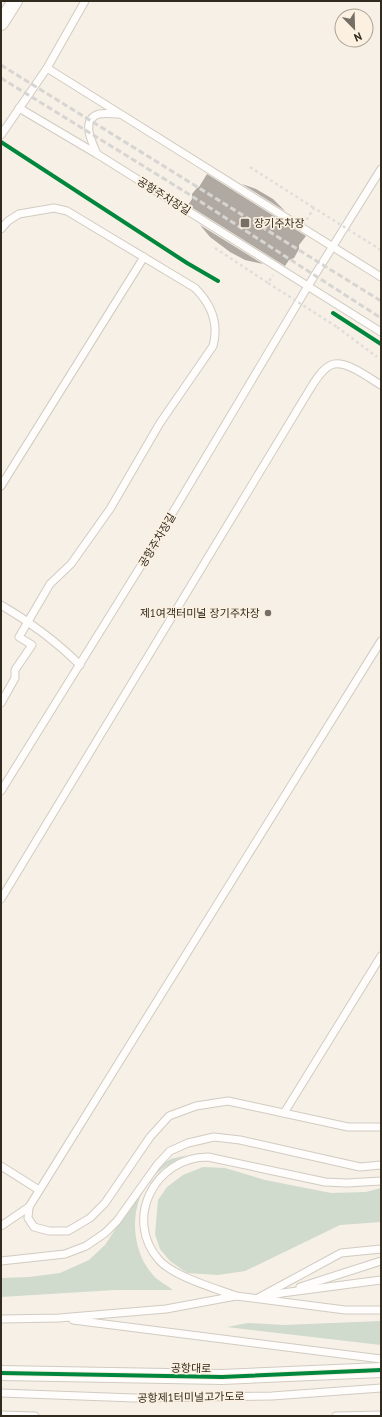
<svg xmlns="http://www.w3.org/2000/svg" width="382" height="1417" font-family="'PT Sans','Noto Sans KR',sans-serif">
	<style>
		.green { fill: #d0dacd }
		.building { fill: #afa9a1 }
		.lines { fill: none; stroke-linecap: round; stroke-linejoin: round }
		.lane-casing { stroke: #d1cbc2; stroke-width: 9 }
		.street-casing { stroke: #d1cbc2; stroke-width: 16 }
		.path { stroke: #e0dedb; stroke-width: 2.5; stroke-dasharray: 3 3; stroke-linecap: butt }
		.lane { stroke: #fefdfb; stroke-width: 7 }
		.street { stroke: #fefdfb; stroke-width: 14 }
		.rail { stroke: #d7d5d2; stroke-width: 3; stroke-dasharray: 6 3; stroke-linecap: butt }
		.path-bridge { stroke: #e0dedb; stroke-width: 2.5; stroke-dasharray: 3 3; stroke-linecap: butt }
		.cycleway-casing { stroke: #fcf1e1; stroke-width: 6 }
		.cycleway { stroke: #00873e; stroke-width: 4 }
		.poi-dot { fill: #756f65; stroke: #fcf1e1; stroke-width: 1.5 }
		.labels { text-anchor: middle; stroke-width: 3.5; stroke-linejoin: round; paint-order: stroke }
		.street-label { font-size: 11px; fill: #302a1f; stroke: #fcf1e1 }
		.poi-label { font-size: 11px; fill: #302a1f; stroke: #fcf1e1; text-anchor: start }
	</style>
	<rect width="100%" height="100%" fill="#f6f0e7"/>
	<g class="green">
		<path d="M187,1155C176,1160 165,1166 156,1174C128,1198 129,1249 153,1275C158,1281 167,1285 173,1290H114L1,1297V1278L29,1277L60,1273L89,1260L105,1245L156,1167L171,1159Z"/>
		<path d="M203,1167L225,1168L265,1180L331,1193L366,1192L381,1188V1222L340,1225L245,1271L218,1275L187,1273L170,1261L160,1249L155,1234L158,1200L167,1187L183,1175Z"/>
		<path d="M381,1321V1345L227,1327L248,1323L284,1325Z"/>
	</g>
	<g class="building">
		<path d="M207,174L306,236L299,245V249L294,258L289,260L285,266L188,205L192,199V194L197,188L199,187Z"/>
		<path d="M242,184L256,189L273,199L285,211Z"/>
		<path d="M200,225L263,264L245,260L230,252L210,237Z"/>
	</g>
	<g class="lines">
		<defs>
			<g id="lane">
				<path d="M47,68L381,277"/>
				<path d="M19,108L97,154L381,332"/>
				<path d="M1,135L47,68L85,1"/>
				<path d="M97,154C92,142 80,120 99,114C105,113 113,114 119,114"/>
				<path d="M1,229L8,221L19,214L54,208L67,211L195,288C211,304 219,324 213,346L160,423L110,509L71,564L50,584L19,637L32,645L15,670V678L1,703"/>
				<path d="M1,486L144,257"/>
				<path d="M1,605C30,622 56,641 80,665"/>
				<path d="M1,791L142,564L308,286L381,169"/>
				<path d="M1,899L310,389C315,381 322,369 331,365C345,359 369,378 381,385"/>
				<path d="M284,1113L381,956"/>
				<path d="M1,1166L39,1190"/>
				<path d="M29,1207L28,1218L34,1227L49,1231H68L90,1218L105,1203L150,1137L169,1116L196,1106L228,1101L348,1127H381"/>
				<path d="M1,1226L29,1207L381,641"/>
				<path d="M1,1261L65,1254L86,1246L105,1233L117,1221L157,1165L170,1151L188,1143L214,1137L240,1140L360,1167L381,1165"/>
				<path d="M300,1287L381,1261"/>
				<path d="M236,1296C214,1288 173,1276 159,1260C123,1219 155,1157 208,1157L325,1182L347,1183L381,1181"/>
				<path d="M268,1296L282,1293L381,1280"/>
				<path d="M258,1298L341,1253L381,1249"/>
				<path d="M1,1319L59,1318L166,1309L236,1296L345,1310H381"/>
				<path d="M73,1320L381,1359"/>
				<path d="M1,1393L134,1398L272,1396L381,1388"/>
				<path d="M1,1415L35,1416"/>
				<path d="M336,1416L381,1415"/>
			</g>
			<g id="street">
				<path d="M1,23L15,1"/>
				<path d="M1,1373L222,1377L381,1370"/>
			</g>
		</defs>
		<use href="#lane" class="lane-casing"/>
		<use href="#street" class="street-casing"/>
		<g class="path">
			<path d="M250,167L314,208"/>
			<path d="M215,248L268,283L273,275"/>
			<path d="M337,327L377,357"/>
		</g>
		<use href="#lane" class="lane"/>
		<use href="#street" class="street"/>
		<g class="rail">
			<path d="M1,65L381,301"/>
			<path d="M1,78L187,193L381,318"/>
		</g>
		<g class="path-bridge">
			<path d="M300,230L314,208L381,250"/>
			<path d="M268,283L337,327"/>
		</g>
		<defs>
			<g id="cycleway">
				<path d="M1,142L187,263L218,281"/>
				<path d="M333,313L381,344"/>
				<path d="M1,1373L222,1377L381,1370"/>
			</g>
		</defs>
		<use href="#cycleway" class="cycleway-casing"/>
		<use href="#cycleway" class="cycleway"/>
	</g>
	<g class="poi-dot">
		<rect x="240" y="218" width="10" height="10" rx="2"/>
		<circle cx="268" cy="613" r="4"/>
	</g>
	<g class="labels">
		<g class="street-label">
			<text transform="translate(164 196) rotate(32)" y="4">공항주차장길</text>
			<text transform="translate(157 540) rotate(-59)" y="4">공항주차장길</text>
			<text transform="translate(191 1368) rotate(1)" y="4">공항대로</text>
			<text transform="translate(191 1397) rotate(-1)" y="4">공항제1터미널고가도로</text>
		</g>
		<g class="poi-label">
			<text x="254" y="227">장기주차장</text>
			<text x="260" y="617" text-anchor="end">제1여객터미널 장기주차장</text>
		</g>
	</g>
	<rect width="382" height="1417" fill="none" stroke="#302a1f" stroke-width="4"/>
	<g transform="translate(354 28) rotate(157)"><circle r="19" fill="#fcf1e1" stroke="#aaa193"/>
	<path d="M0-3L7 15L0 10L-7 15Z" fill="#756f65"/>
	<text y="-6" font-size="11" font-weight="bold" text-anchor="middle" fill="#302a1f">N</text>
	</g>
</svg>
